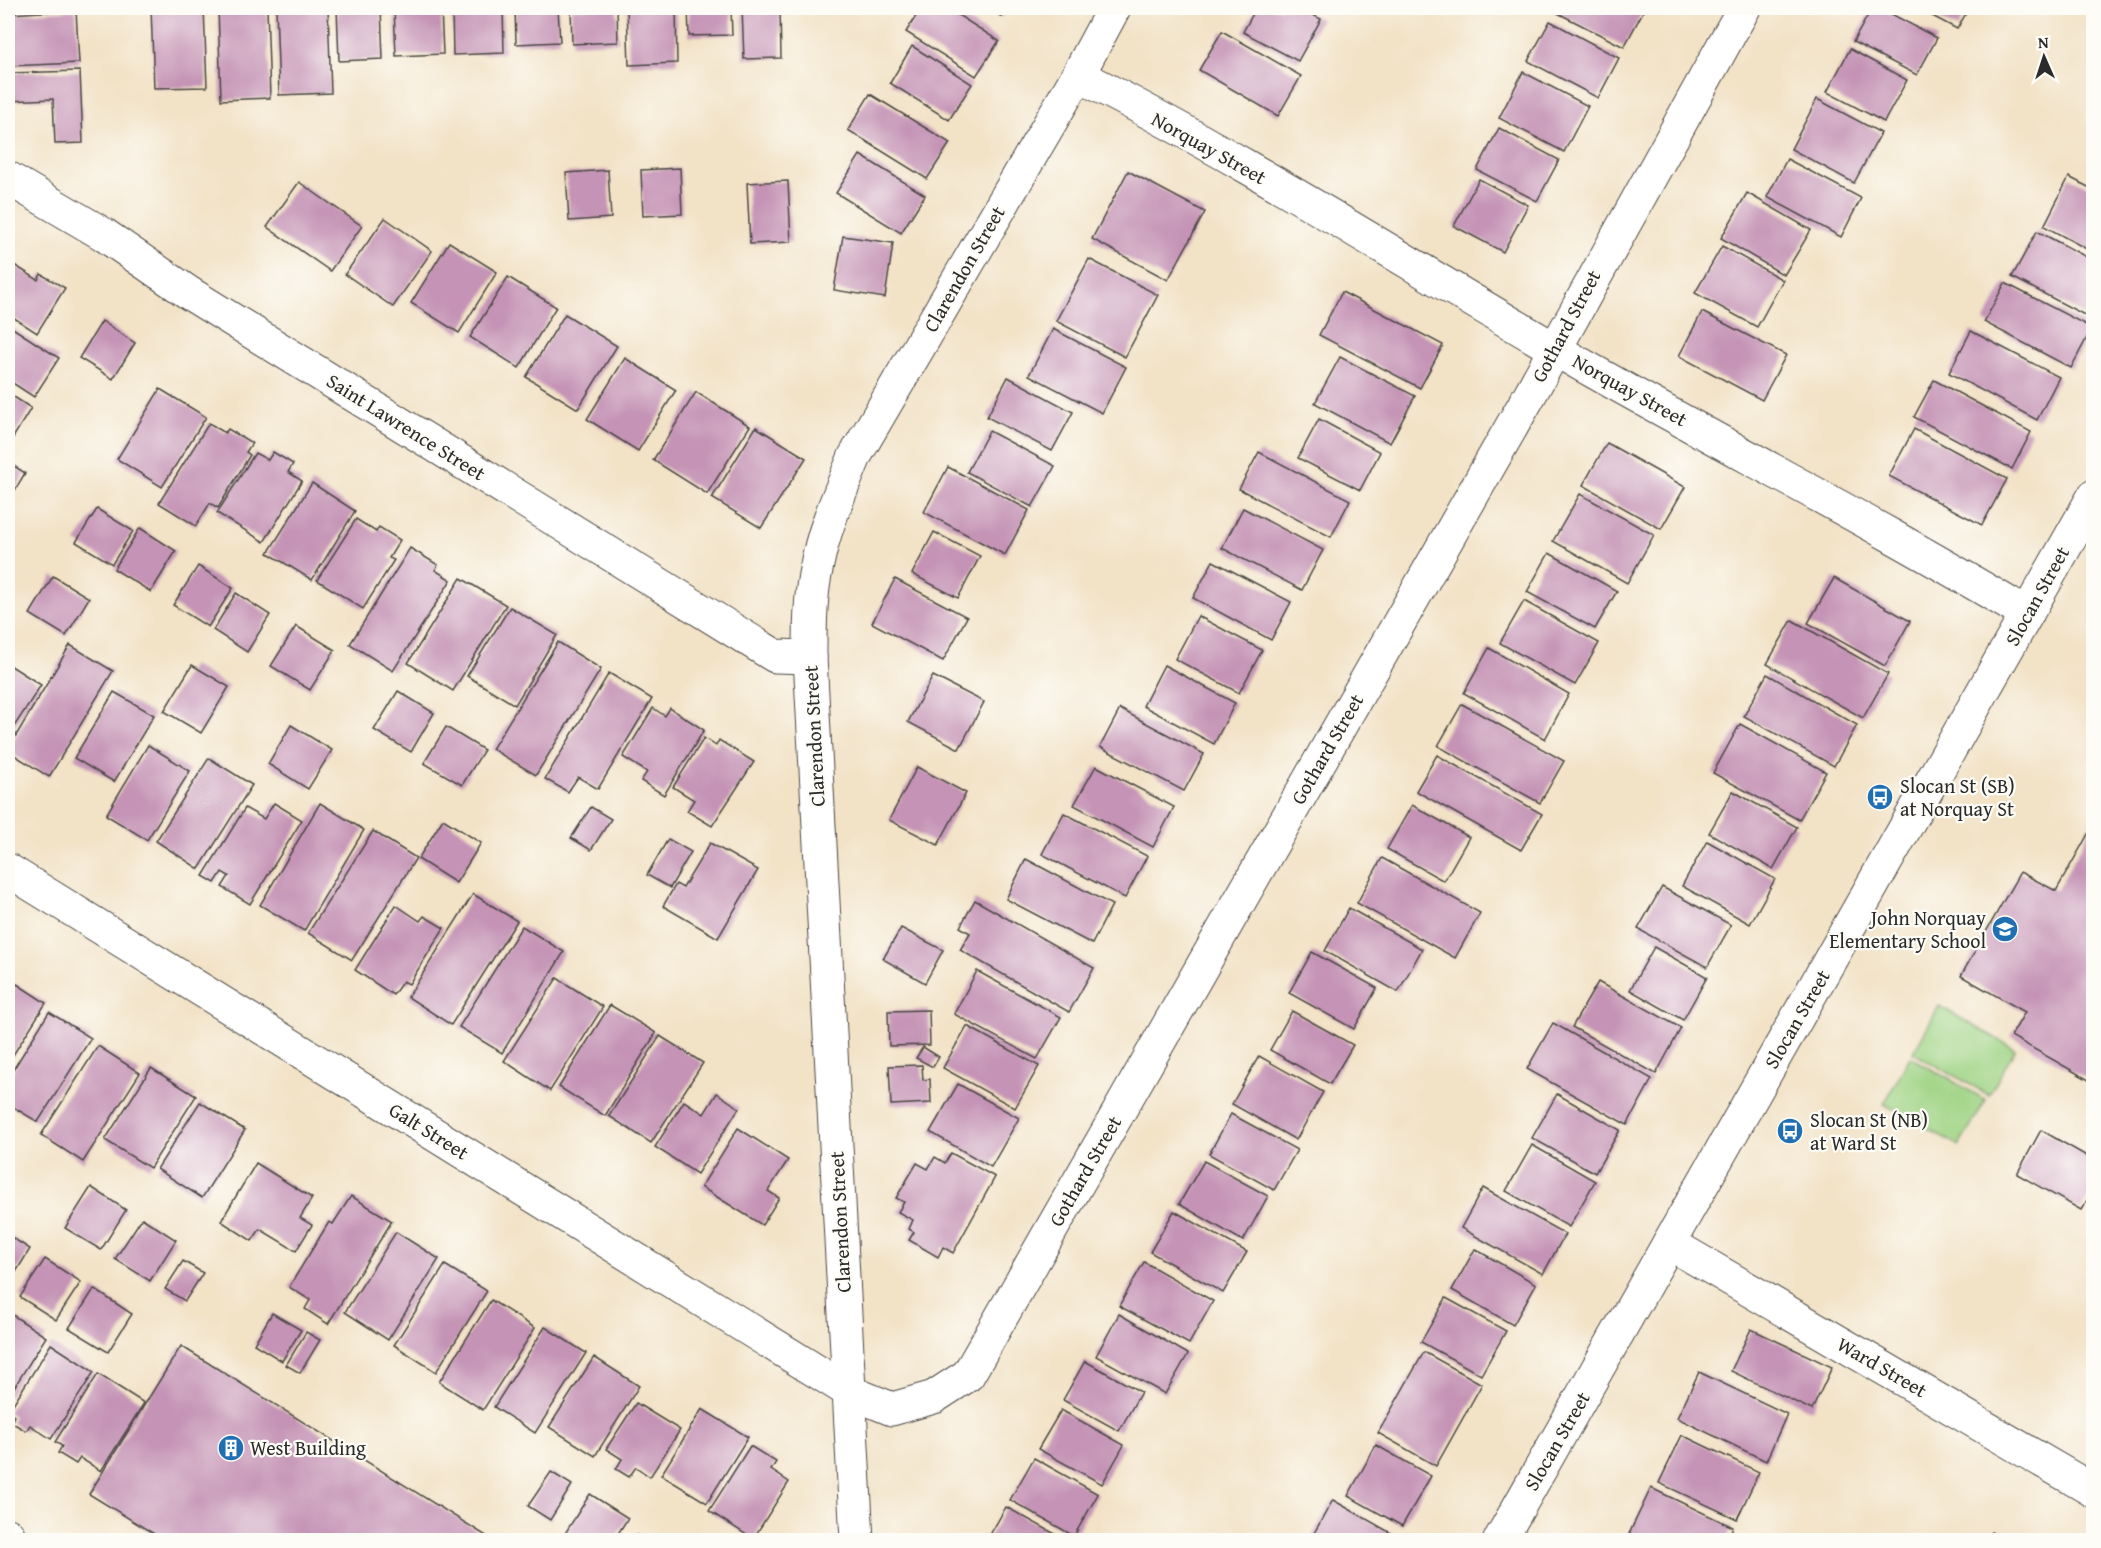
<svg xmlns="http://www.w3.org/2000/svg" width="2101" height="1548" viewBox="0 0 2101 1548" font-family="'Gentium Book Plus',serif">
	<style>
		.green { fill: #9ed383; stroke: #647f57; stroke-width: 1.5 }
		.building { fill: #c493b5 }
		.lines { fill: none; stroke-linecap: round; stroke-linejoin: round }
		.minor-casing { stroke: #494642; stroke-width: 35 }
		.major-casing { stroke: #494642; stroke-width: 35 }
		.minor { stroke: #fff; stroke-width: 33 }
		.major { stroke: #fff; stroke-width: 33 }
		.labels { text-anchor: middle; stroke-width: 4.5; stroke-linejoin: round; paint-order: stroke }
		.street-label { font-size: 20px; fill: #2b2b2b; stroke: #fdfcf7 }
		.poi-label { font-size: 20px; fill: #2b2b2b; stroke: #fdfcf7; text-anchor: start }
	</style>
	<rect width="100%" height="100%" fill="#fdfcf7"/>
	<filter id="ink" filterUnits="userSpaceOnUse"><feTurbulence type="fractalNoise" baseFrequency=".0167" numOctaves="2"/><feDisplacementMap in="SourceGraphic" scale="12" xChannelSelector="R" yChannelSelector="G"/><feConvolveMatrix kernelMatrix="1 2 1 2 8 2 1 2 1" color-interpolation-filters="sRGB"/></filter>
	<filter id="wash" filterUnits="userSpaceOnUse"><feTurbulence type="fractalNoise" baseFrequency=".008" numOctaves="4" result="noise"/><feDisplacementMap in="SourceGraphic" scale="24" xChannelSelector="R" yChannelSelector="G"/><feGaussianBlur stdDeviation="1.35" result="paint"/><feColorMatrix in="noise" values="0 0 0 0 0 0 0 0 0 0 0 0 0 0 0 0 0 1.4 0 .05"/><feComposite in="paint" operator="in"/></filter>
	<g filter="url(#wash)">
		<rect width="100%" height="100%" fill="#f2e2c6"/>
		<g class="green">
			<path d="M1939,1006L2015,1049L1989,1095L1913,1053Z"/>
			<path d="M1910,1057L1986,1100L1959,1146L1884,1104Z"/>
		</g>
		<g id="blocks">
			<g class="building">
				<path d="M151,8H204L207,87L154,88Z"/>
				<path d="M218,8H267L270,98L221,100Z"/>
				<path d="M276,8H328L331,93L279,95Z"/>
				<path d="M337,8H381L383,59L339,61Z"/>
				<path d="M394,8H441L443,54L396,56Z"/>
				<path d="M452,8H503L504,53L453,55Z"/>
				<path d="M515,8H558L560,42L516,44Z"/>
				<path d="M571,8H617L618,42L572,44Z"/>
				<path d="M627,8H676L677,63L629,65Z"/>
				<path d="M688,8H731L732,35L689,36Z"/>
				<path d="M742,8H780L781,58L744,59Z"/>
				<path d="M921,8H947L999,41L976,76L906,32Z"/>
				<path d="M987,8H1008L1002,17Z"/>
				<path d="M1256,8H1298L1321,19L1298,61L1243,32Z"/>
				<path d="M1548,8H1645L1624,47Z"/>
				<path d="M1872,8H1880L1937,38L1917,75L1853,42Z"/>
				<path d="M1917,8H1969L1957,29Z"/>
				<path d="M76,10L79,63L8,66V14Z"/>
				<path d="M1550,21L1619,58L1598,98L1528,61Z"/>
				<path d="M1222,31L1301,76L1278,116L1199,70Z"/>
				<path d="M912,46L972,84L949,120L890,83Z"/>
				<path d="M1850,49L1907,80L1884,122L1827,92Z"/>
				<path d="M80,71L83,143L55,144L53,99L8,101V73Z"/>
				<path d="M1523,72L1588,106L1564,152L1499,118Z"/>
				<path d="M870,94L950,143L927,179L848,130Z"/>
				<path d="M1817,99L1881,133L1854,183L1791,149Z"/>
				<path d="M1499,128L1559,160L1537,201L1477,170Z"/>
				<path d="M860,155L925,195L901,233L836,193Z"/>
				<path d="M1787,159L1861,198L1841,237L1767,197Z"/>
				<path d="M680,168L682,214L643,216L641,170Z"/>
				<path d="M608,170L611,218L569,221L566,173Z"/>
				<path d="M1128,171L1205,212L1168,280L1092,239Z"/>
				<path d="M2069,177L2094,190V253L2044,226Z"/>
				<path d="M1479,179L1528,205L1503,252L1454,226Z"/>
				<path d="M788,181L791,242L750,244L747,183Z"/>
				<path d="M299,182L362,226L330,271L267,227Z"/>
				<path d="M1747,193L1811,230L1784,275L1721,238Z"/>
				<path d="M385,218L432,251L393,307L345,274Z"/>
				<path d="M2037,231L2094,261V320L2012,277Z"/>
				<path d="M843,236L893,243L885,298L834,290Z"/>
				<path d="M449,242L497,272L459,333L411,303Z"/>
				<path d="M1722,246L1783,280L1757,327L1695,293Z"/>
				<path d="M1089,259L1158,295L1125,357L1056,321Z"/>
				<path d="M8,261L38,280L41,274L65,288L37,333L8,314Z"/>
				<path d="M508,277L556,307L519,368L470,337Z"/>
				<path d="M2005,283L2092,328L2071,368L1984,322Z"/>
				<path d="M1342,292L1443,345L1420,388L1319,335Z"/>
				<path d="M1702,312L1786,355L1762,400L1679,356Z"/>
				<path d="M565,314L617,346L578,409L526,377Z"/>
				<path d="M102,321L135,343L113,379L79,358Z"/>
				<path d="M8,325L59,358L34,397L8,380Z"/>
				<path d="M1053,329L1126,367L1102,413L1029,375Z"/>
				<path d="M1971,331L2059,377L2037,420L1949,373Z"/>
				<path d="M1340,357L1415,396L1390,443L1315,403Z"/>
				<path d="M625,358L676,390L638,451L587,419Z"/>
				<path d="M1008,377L1073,412L1052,451L987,417Z"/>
				<path d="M1934,380L2031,432L2012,469L1914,417Z"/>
				<path d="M160,389L206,417L162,487L117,459Z"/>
				<path d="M696,392L750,426L707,494L653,460Z"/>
				<path d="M8,393L31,408L8,446Z"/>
				<path d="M1319,419L1380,452L1360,490L1298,458Z"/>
				<path d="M209,423L225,433L228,429L252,443L246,452L250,455L218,508L210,503L196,526L159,503Z"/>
				<path d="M756,427L806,458L761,528L712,498Z"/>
				<path d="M1914,429L2007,479L1982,525L1889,476Z"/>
				<path d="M989,431L1055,466L1032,507L967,472Z"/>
				<path d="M1607,443L1685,487L1661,529L1583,485Z"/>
				<path d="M273,452L293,464L288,472L302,481L264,542L217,513L255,453L268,460Z"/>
				<path d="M1259,452L1350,500L1331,537L1239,489Z"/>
				<path d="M8,462L25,473L8,502Z"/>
				<path d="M948,467L1029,510L1005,555L924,512Z"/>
				<path d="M312,483L355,511L312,580L268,553Z"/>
				<path d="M1580,494L1654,535L1627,583L1553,541Z"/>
				<path d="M1243,508L1323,550L1302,590L1222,548Z"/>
				<path d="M97,509L133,531L112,564L76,542Z"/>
				<path d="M356,519L376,532L379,527L400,540L389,558L394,560L363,609L317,580Z"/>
				<path d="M140,528L176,551L151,592L114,569Z"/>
				<path d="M934,532L980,556L958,598L912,574Z"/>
				<path d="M410,548L438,565L435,570L451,580L393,671L350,644Z"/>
				<path d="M1549,553L1617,591L1595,629L1527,592Z"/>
				<path d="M1213,561L1291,602L1271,640L1193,598Z"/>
				<path d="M198,566L233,588L208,627L173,605Z"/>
				<path d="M53,576L89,598L66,636L30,614Z"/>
				<path d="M461,578L506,605L453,691L408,663Z"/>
				<path d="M1834,578L1910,621L1885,666L1808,623Z"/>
				<path d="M895,579L967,617L943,661L872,623Z"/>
				<path d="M236,593L270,615L247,652L213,630Z"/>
				<path d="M1524,601L1599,643L1575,685L1500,643Z"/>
				<path d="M510,607L557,635L515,705L467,676Z"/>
				<path d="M1198,616L1262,650L1239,693L1175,659Z"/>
				<path d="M1792,620L1888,674L1863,718L1767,664Z"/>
				<path d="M296,626L335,650L310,690L271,666Z"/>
				<path d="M558,642L601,669L536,775L492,749Z"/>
				<path d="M70,645L113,671L49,777L8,751V749Z"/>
				<path d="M1489,648L1569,694L1545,739L1464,693Z"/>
				<path d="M8,664L41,685L8,736Z"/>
				<path d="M192,665L229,687L201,733L164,711Z"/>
				<path d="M1164,665L1235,703L1214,744L1143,706Z"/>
				<path d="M609,673L652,699L598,789L578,777L568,792L545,779Z"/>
				<path d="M1767,674L1857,725L1834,766L1744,716Z"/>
				<path d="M933,676L984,702L959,749L908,722Z"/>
				<path d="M398,691L434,713L411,752L374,730Z"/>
				<path d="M114,692L154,715L114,782L74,758Z"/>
				<path d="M1462,704L1564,761L1540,803L1438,746Z"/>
				<path d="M653,708L665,716L670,708L704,730L664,795L641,781L647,772L623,757Z"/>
				<path d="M1120,709L1204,754L1184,791L1100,747Z"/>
				<path d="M1740,724L1826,772L1799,820L1713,773Z"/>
				<path d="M291,725L332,750L308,789L268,764Z"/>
				<path d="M446,727L484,750L462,785L424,763Z"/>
				<path d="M704,738L716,746L719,740L754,762L712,826L687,811L694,800L673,787Z"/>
				<path d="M148,745L190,771L147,840L106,815Z"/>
				<path d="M1437,755L1542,814L1521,850L1416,791Z"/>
				<path d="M209,758L252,785L199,869L156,841Z"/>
				<path d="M1096,766L1174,807L1153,847L1074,805Z"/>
				<path d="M917,767L966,793L938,845L889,820Z"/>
				<path d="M1733,791L1797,827L1773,869L1709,833Z"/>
				<path d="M274,803L302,820L250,904L222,887L229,876L222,872L215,883L203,876L245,808L264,819Z"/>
				<path d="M320,803L364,830L304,931L260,905Z"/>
				<path d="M1412,805L1469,837L1444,881L1387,849Z"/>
				<path d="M591,807L611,819L591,850L571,838Z"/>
				<path d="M1064,813L1147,856L1125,898L1042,854Z"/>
				<path d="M443,819L481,843L456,883L418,859Z"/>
				<path d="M2091,829L2094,831V1083L2011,1036L2025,1012L1961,976L2020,872L2056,891Z"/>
				<path d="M373,831L416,858L352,960L308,933Z"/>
				<path d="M668,839L691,852L670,888L647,875Z"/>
				<path d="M1707,841L1775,879L1750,924L1682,886Z"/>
				<path d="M710,843L758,870L718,938L663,906L676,884L683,888Z"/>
				<path d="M1382,858L1480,913L1455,958L1357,903Z"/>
				<path d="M1026,859L1112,905L1092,944L1006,899Z"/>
				<path d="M1662,887L1731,925L1707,967L1638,929Z"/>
				<path d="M473,894L517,921L451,1025L408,997Z"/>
				<path d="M975,900L1094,968L1069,1012L960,950L970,933L960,927Z"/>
				<path d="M396,905L420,921L424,916L444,928L409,984L403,981L393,995L355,970Z"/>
				<path d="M1349,908L1422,949L1398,992L1325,951Z"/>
				<path d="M522,926L564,952L502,1053L459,1027Z"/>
				<path d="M901,928L943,950L925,983L883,959Z"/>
				<path d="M1654,947L1707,977L1683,1020L1630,990Z"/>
				<path d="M1312,952L1377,988L1354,1029L1289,993Z"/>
				<path d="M977,971L1061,1017L1037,1059L954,1014Z"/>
				<path d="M557,978L603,1007L550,1091L504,1061Z"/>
				<path d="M1598,982L1681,1028L1656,1074L1572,1027Z"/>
				<path d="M17,984L46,1003L8,1063V991L11,993Z"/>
				<path d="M610,1005L656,1033L605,1116L559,1087Z"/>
				<path d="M929,1010L930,1045L889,1046L888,1011Z"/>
				<path d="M1292,1011L1353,1045L1330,1084L1270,1050Z"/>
				<path d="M49,1012L91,1038L38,1122L8,1104V1078Z"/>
				<path d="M1553,1023L1652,1079L1627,1125L1527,1069Z"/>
				<path d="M967,1026L1039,1066L1015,1108L943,1068Z"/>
				<path d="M660,1036L703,1063L651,1143L609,1116Z"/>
				<path d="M98,1046L140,1073L83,1162L41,1135Z"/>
				<path d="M923,1047L939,1057L933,1067L916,1058Z"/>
				<path d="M1259,1056L1323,1092L1296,1140L1232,1104Z"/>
				<path d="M922,1065L923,1080L930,1079L931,1103L891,1105L889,1066Z"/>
				<path d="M151,1068L196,1096L150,1168L105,1140Z"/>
				<path d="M958,1084L1019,1118L991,1167L930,1132Z"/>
				<path d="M717,1093L739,1108L697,1174L655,1147L684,1101L704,1114Z"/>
				<path d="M1557,1094L1620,1130L1595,1173L1532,1138Z"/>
				<path d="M200,1102L245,1130L202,1198L157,1169Z"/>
				<path d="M1231,1114L1297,1150L1274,1190L1209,1154Z"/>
				<path d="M738,1128L788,1160L768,1191L779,1198L762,1225L701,1187Z"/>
				<path d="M2041,1130L2090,1158L2094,1152V1189L2081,1210L2017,1174Z"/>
				<path d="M1532,1145L1595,1181L1569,1227L1506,1191Z"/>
				<path d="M951,1153L995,1177L953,1253L943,1247L938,1257L909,1240L914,1232L909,1229L913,1220L898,1212L904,1202L896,1198L917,1163L928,1169L935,1157L945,1163Z"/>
				<path d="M1204,1161L1268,1196L1243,1241L1179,1204Z"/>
				<path d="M256,1163L312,1198L300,1218L312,1225L296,1251L260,1229L252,1241L221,1221Z"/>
				<path d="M91,1187L126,1210L101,1250L65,1228Z"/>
				<path d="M1483,1188L1565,1234L1543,1274L1461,1228Z"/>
				<path d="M351,1196L392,1221L328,1324L305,1309L310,1300L289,1287L329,1222L333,1224Z"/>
				<path d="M1174,1211L1247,1252L1223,1293L1150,1252Z"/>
				<path d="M142,1218L176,1240L150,1281L115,1259Z"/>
				<path d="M396,1232L439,1259L388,1340L345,1312Z"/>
				<path d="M8,1235L30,1249L8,1285Z"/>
				<path d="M1475,1249L1536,1284L1513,1325L1452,1290Z"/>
				<path d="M45,1259L81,1282L56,1320L20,1297Z"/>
				<path d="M183,1261L203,1273L185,1301L165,1289Z"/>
				<path d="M1144,1262L1213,1301L1189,1344L1119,1306Z"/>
				<path d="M445,1265L487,1291L436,1372L394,1345Z"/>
				<path d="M94,1289L132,1314L108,1352L69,1328Z"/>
				<path d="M1446,1298L1506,1331L1481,1375L1421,1342Z"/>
				<path d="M491,1300L535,1328L483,1410L439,1382Z"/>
				<path d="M8,1312L46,1337L8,1397Z"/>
				<path d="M272,1313L301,1330L282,1361L254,1344Z"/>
				<path d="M1119,1314L1188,1354L1165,1394L1096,1356Z"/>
				<path d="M545,1327L586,1353L535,1433L494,1407Z"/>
				<path d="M1751,1329L1832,1367L1812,1410L1731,1371Z"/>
				<path d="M306,1332L320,1340L300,1373L286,1365Z"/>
				<path d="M51,1344L94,1372L51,1439L30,1425L26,1431L11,1422L14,1416L8,1412Z"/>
				<path d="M181,1346L488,1537L486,1540H164L89,1494Z"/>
				<path d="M1424,1352L1482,1384L1436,1466L1378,1433Z"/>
				<path d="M594,1357L639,1386L595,1456L549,1427Z"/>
				<path d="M1085,1361L1141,1392L1119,1431L1063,1400Z"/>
				<path d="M1699,1372L1787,1414L1766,1461L1677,1418Z"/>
				<path d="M98,1374L144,1403L101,1471L80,1458L76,1464L58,1453L62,1446L55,1442Z"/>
				<path d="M636,1403L680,1430L650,1477L636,1467L629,1477L616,1469L622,1459L606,1449Z"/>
				<path d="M702,1409L748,1437L707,1503L661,1475Z"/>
				<path d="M1061,1410L1124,1445L1102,1484L1038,1449Z"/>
				<path d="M1682,1435L1759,1472L1737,1519L1659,1483Z"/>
				<path d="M1376,1445L1431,1476L1402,1526L1348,1496Z"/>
				<path d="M750,1446L776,1462L771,1470L789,1482L753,1539L709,1511Z"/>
				<path d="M1034,1458L1098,1494L1074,1536L1010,1500Z"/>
				<path d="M551,1472L572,1485L550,1520L528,1506Z"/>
				<path d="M1651,1488L1733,1527L1726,1540H1642L1629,1534Z"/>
				<path d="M590,1494L628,1518L614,1540H573L564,1535Z"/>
				<path d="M1333,1500L1398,1537L1396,1540H1310Z"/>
				<path d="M1006,1507L1066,1540H987Z"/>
				<path d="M1991,1532L2007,1540H1987Z"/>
				<path d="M637,1535L646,1540H633Z"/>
			</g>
		</g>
	</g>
	<g filter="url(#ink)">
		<use href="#blocks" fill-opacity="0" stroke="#494642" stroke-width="1.5"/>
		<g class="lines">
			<defs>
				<g id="minor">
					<path d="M1078,75C1254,164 1420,272 1591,370C1736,452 1884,528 2026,614"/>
					<path d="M8,178L103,234L189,293L775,656L810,657"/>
					<path d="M8,870L850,1392L892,1409L934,1397L968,1375L1528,398L1744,8"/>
					<path d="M1669,1243L2094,1491"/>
					<path d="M857,1540L810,657C810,626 810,595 817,565C824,527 841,491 855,456L1078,75L1114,8"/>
					<path d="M1500,1540L2094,496"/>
				</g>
				<path id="major" d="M8,1535L11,1540"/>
			</defs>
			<use href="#minor" class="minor-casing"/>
			<use href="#major" class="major-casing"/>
			<use href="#minor" class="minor"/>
			<use href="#major" class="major"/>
		</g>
	</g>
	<defs>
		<symbol id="bus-disc" viewBox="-11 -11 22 22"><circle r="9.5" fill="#1f6fb2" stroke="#fdfcf7"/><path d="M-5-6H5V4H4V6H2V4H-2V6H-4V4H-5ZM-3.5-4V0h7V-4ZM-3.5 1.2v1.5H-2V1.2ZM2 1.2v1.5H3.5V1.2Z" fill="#fff"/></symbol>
		<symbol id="school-disc" viewBox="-11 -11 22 22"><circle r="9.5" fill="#1f6fb2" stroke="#fdfcf7"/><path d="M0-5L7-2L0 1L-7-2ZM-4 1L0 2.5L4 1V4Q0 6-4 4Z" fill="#fff"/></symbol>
		<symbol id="building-disc" viewBox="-11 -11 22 22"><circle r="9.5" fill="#1f6fb2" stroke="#fdfcf7"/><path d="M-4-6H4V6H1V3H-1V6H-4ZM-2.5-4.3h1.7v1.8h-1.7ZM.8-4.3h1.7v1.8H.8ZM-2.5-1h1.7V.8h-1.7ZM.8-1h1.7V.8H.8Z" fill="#fff"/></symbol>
	</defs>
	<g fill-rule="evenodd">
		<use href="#bus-disc" x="1865" y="782" width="30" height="30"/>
		<use href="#school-disc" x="1990" y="914" width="30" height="30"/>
		<use href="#bus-disc" x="1775" y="1116" width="30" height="30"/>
		<use href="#building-disc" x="216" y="1433" width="30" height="30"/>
	</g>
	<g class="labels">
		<g class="street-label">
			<text transform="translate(1209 148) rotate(29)" y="7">Norquay Street</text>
			<text transform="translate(964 269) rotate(-60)" y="7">Clarendon Street</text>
			<text transform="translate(1566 326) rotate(-62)" y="7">Gothard Street</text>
			<text transform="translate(1630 390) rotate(29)" y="7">Norquay Street</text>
			<text transform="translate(406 427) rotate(32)" y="7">Saint Lawrence Street</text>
			<text transform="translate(2037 596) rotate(-61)" y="7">Slocan Street</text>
			<text transform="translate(814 736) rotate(-93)" y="7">Clarendon Street</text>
			<text transform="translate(1327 749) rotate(-60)" y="7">Gothard Street</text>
			<text transform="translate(1797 1019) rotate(-60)" y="7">Slocan Street</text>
			<text transform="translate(429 1131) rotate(32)" y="7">Galt Street</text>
			<text transform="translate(1085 1171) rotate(-60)" y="7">Gothard Street</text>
			<text transform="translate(840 1222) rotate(-93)" y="7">Clarendon Street</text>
			<text transform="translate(1882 1367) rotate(30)" y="7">Ward Street</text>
			<text transform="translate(1557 1441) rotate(-60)" y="7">Slocan Street</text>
		</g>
		<g class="poi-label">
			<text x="1900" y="793">Slocan St (SB)<tspan x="1900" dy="23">at Norquay St</tspan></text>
			<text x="1986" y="925" text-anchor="end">John Norquay<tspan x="1986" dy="23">Elementary School</tspan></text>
			<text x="1810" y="1127">Slocan St (NB)<tspan x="1810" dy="23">at Ward St</tspan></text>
			<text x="250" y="1455">West Building</text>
		</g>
	</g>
	<rect width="2101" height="1548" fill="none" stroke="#fdfcf7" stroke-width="30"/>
	<g transform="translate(2044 57) rotate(357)" stroke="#fdfcf7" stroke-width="4.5" paint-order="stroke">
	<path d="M0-4.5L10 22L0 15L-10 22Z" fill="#2b2b2b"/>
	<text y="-9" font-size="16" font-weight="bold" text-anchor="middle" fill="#2b2b2b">N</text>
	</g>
</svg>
